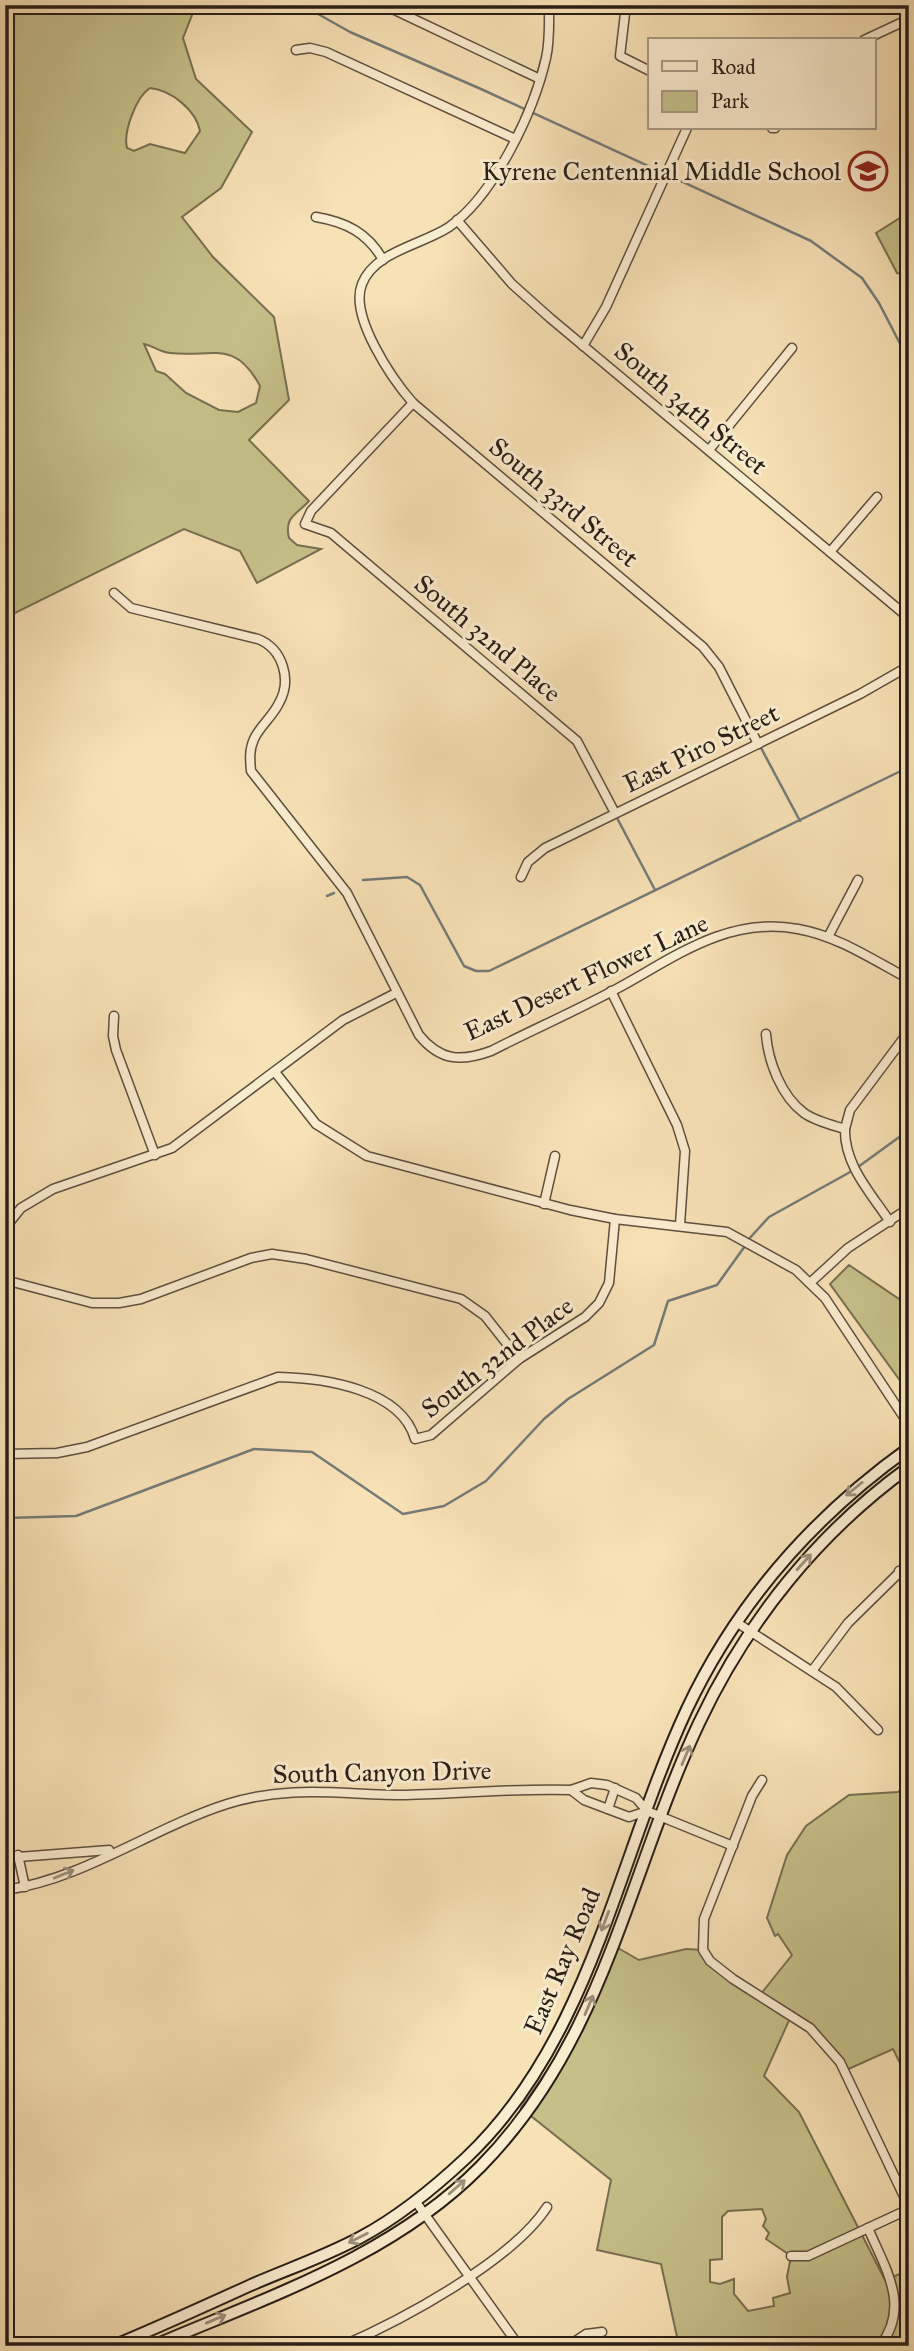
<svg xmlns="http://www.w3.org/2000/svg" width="914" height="2351" viewBox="0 0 914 2351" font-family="'IM FELL Great Primer',serif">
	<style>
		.green { fill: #c5c088; stroke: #766f50; stroke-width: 2; fill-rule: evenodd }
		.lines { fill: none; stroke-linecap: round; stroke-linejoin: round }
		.stream { stroke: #727c78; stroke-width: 2.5 }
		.minor-casing { stroke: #5c4f3e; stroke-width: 11 }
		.secondary-casing { stroke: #281e17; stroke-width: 14 }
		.minor { stroke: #faeccf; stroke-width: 8 }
		.secondary { stroke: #faeccf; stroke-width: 10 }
		.oneway { stroke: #9c8f7c }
		.labels { text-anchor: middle; stroke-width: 6; stroke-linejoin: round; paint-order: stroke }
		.poi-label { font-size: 26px; fill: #281e17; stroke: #faeccf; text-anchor: end }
		.street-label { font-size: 26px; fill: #281e17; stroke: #faeccf }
	</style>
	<rect width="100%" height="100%" fill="#f7e2b5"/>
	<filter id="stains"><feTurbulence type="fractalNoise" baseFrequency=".00286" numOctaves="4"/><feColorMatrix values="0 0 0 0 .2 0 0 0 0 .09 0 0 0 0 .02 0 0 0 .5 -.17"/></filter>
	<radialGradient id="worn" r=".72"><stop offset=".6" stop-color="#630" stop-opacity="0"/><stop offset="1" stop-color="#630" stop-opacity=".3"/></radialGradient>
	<g class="green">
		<path d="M5,5H196L183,38L196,79L252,132L221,188L182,217L213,257L274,317L289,400L249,440L309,501C296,515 284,517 289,538L297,545L321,549L257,583L240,551L184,529L5,618ZM150,88C171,90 196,110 200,131L185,153L150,144L134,151L127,148C123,132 136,97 150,88ZM144,344C153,346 160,352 170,353C212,358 234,338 260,386L256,403L238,412L219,410L186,393L165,374L156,371Z"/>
		<path d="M903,216H909V274L906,275L897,273L876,233Z"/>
		<path d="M849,1265L905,1303L909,1301V1393L830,1284Z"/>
		<path d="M909,1783V2081L893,2049L844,2071L825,2043L791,2016L764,2076L799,2112L885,2280L909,2270V2346H679L661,2264L597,2250L611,2180L521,2108L555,2059L618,1948L639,1960L686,1949L703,1950L710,1961L760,1995L792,1955L778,1934L775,1936L767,1918L787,1855L806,1826L849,1795L898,1792ZM762,2209L766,2219L763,2226L769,2233L766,2239L791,2256L787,2277L790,2293L773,2298L774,2306L748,2311L734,2294V2279L720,2284L710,2282V2260L722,2259V2217L728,2211Z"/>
	</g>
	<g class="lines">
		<g class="stream">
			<path d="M302,5L350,32L481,89L811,241L862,278L879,303L909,361"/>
			<path d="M760,746L800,821"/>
			<path d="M616,816L655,890"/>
			<path d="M363,880L407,877L420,885L464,966L476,971H489L909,767"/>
			<path d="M327,896L334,893"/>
			<path d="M858,1167L909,1130"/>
			<path d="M748,1240L769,1217L852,1171"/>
			<path d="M5,1518L76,1516L254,1449L312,1452L403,1514L444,1506L486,1481L544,1419L568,1399L654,1345L668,1301L717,1285L745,1246"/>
		</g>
		<defs>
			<g id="minor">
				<path d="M384,5L540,79"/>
				<path d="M549,5C549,23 550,41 546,58C534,111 494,196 449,227C422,245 375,251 362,284C349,316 392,379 413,403L703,647L719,667L758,744"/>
				<path d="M626,5L620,56L650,71"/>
				<path d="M864,40L909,19"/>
				<path d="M296,50L310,48L326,52L513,138"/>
				<path d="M772,128H775"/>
				<path d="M316,217C346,222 368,233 383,260"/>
				<path d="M457,220L512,284L550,318L909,618"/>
				<path d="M583,346L606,307L687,128"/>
				<path d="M413,403L311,511L305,524L331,533L577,741L615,813"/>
				<path d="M709,450L792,348"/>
				<path d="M830,552L877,497"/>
				<path d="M114,593L131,608L258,639C283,649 292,680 279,703C273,716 260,726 254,739C249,750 250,760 251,771L347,893L419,1035C440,1061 461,1062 491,1051C534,1029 578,1010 620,987C676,956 729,916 798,929C838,936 873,960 909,979"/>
				<path d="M521,877L528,862L545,848L860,694L909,666"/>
				<path d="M828,937L858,880"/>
				<path d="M611,991L677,1125L685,1151L680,1225"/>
				<path d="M114,1016L113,1036L116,1050L155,1155"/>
				<path d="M766,1034C768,1061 781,1096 804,1113C815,1121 832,1125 845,1129C844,1165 871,1193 890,1222"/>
				<path d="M275,1072L316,1124L367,1156L570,1210L615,1219L727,1232L796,1270L825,1298L909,1425"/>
				<path d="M845,1129L850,1110L909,1031"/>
				<path d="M544,1204L555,1156"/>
				<path d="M5,1228L21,1208L53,1189L172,1148L343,1020L396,993"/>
				<path d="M5,1280L92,1303H119L141,1299L251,1258L272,1254L306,1259L461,1299L485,1316L519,1359"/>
				<path d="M811,1282L848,1248L909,1208"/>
				<path d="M5,1454L57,1453L87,1447L278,1377C324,1378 401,1389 415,1439L431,1435L519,1359L585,1317L599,1303L609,1283L615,1219"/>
				<path d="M899,1571L909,1582"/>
				<path d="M736,1622L836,1687L878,1730"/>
				<path d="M812,1671L848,1623L909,1563"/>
				<path d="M762,1780L752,1796L704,1919L703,1950L710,1961L733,1979L810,2028L840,2062L909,2207"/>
				<path d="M571,1790L584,1800L629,1817L647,1811"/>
				<path d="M608,1809L615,1788"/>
				<path d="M18,1855L25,1887"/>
				<path d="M5,1858L109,1850"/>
				<path d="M5,1890C84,1879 152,1828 227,1804C291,1784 342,1795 406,1795C461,1794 516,1788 571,1790L591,1783L607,1785L636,1798L647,1811L733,1846"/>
				<path d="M416,2202L519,2346"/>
				<path d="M868,2228C885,2268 911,2306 880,2346"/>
				<path d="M791,2256H808L909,2209"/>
				<path d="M342,2346C402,2320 512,2261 547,2207"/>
				<path d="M568,2346L586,2334L602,2332"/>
			</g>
			<g id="secondary">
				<path d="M113,2346C159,2327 205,2306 251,2285C288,2269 326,2256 361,2237C400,2216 434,2188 466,2158C591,2040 617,1859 687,1709C737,1603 814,1516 909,1448"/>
				<path d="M153,2346C267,2297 393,2256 481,2166C605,2040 627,1876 699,1723C747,1621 818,1533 909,1467"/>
			</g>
		</defs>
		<use href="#minor" class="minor-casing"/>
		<use href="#secondary" class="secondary-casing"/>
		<use href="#minor" class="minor"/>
		<use href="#secondary" class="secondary"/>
	</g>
	<defs><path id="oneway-shaft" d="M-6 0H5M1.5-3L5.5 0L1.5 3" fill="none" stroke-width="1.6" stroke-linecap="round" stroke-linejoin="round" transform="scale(1.75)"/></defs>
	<g class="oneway">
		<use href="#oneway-shaft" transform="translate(854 1489) rotate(141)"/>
		<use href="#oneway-shaft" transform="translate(804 1562) rotate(-48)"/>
		<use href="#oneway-shaft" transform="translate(686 1755) rotate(-67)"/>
		<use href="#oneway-shaft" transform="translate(64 1874) rotate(-22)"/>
		<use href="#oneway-shaft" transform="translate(605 1921) rotate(111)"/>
		<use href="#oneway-shaft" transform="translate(589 2005) rotate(-67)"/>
		<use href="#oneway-shaft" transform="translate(457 2187) rotate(-41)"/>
		<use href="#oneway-shaft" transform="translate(358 2238) rotate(153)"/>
		<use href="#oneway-shaft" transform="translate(216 2319) rotate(-23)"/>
	</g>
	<defs>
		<symbol id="school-ring" viewBox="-11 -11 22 22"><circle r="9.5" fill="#faeccf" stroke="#8f2418" stroke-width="1.5"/><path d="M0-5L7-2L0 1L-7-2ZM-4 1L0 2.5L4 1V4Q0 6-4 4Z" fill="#8f2418"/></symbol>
	</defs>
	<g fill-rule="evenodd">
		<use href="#school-ring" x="846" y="149" width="44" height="44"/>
	</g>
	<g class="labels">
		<g class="poi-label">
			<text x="841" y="180">Kyrene Centennial Middle School</text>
		</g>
		<g class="street-label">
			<text transform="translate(691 408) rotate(40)" y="9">South 34th Street</text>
			<text transform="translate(564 502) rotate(40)" y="9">South 33rd Street</text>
			<text transform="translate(488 638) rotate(40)" y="9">South 32nd Place</text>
			<text transform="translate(701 748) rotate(-26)" y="9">East Piro Street</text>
			<text transform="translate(586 977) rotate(-25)" y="9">East Desert Flower Lane</text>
			<text transform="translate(497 1357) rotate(-37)" y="9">South 32nd Place</text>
			<text transform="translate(382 1772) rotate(-1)" y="9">South Canyon Drive</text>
			<text transform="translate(562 1961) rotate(-67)" y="9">East Ray Road</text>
		</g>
	</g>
	<rect width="914" height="2351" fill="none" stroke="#f7e2b5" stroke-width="28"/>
	<rect x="7" y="7" width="900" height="2337" fill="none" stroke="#281e17" stroke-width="3.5"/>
	<rect x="14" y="14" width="886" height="2323" fill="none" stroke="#281e17" stroke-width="2"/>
	<rect x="648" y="38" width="228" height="91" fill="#faeccf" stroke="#a69a85" stroke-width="2"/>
	<rect x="662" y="61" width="35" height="10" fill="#faeccf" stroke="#a69a85" stroke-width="2"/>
	<text x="711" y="74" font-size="21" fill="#281e17">Road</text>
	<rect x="662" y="91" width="35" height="21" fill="#c5c088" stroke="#a69a85" stroke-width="2"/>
	<text x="711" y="108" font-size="21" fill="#281e17">Park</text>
	<rect width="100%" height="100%" filter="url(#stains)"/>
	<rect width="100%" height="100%" fill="url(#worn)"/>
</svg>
